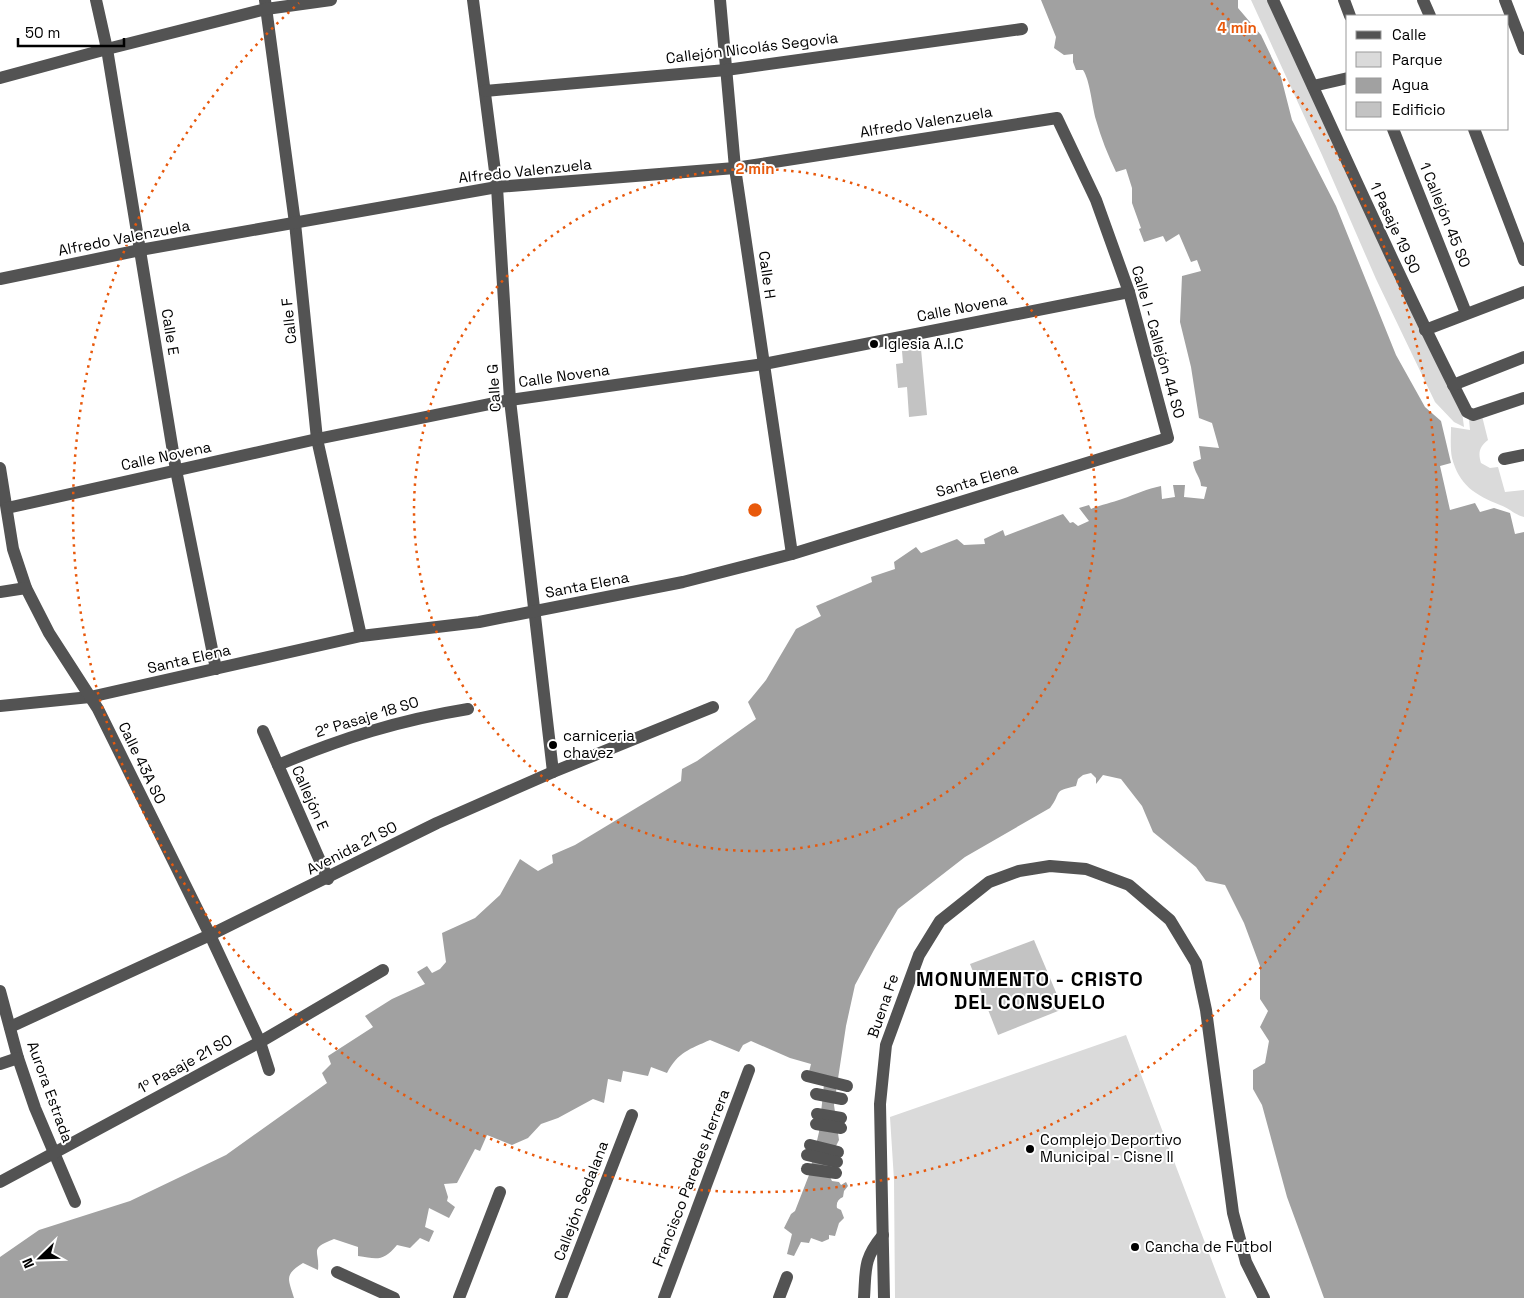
<svg xmlns="http://www.w3.org/2000/svg" width="1524" height="1298" viewBox="0 0 1524 1298" font-family="'Space Grotesk',sans-serif">
	<style>
		.green { fill: #dadada }
		.water { fill: #a1a1a1 }
		.building { fill: #c3c3c3 }
		.lines { fill: none; stroke-linecap: round; stroke-linejoin: round }
		.minor { stroke: #535353; stroke-width: 12 }
		.ring { fill: none; stroke: #e8590c; stroke-width: 2.5; stroke-dasharray: 2.5 5 }
		.poi-dot { fill: #000; stroke: #fff; stroke-width: 2 }
		.labels { text-anchor: middle; stroke-width: 4; stroke-linejoin: round; paint-order: stroke }
		.street-label { font-size: 15px; fill: #000; stroke: #fff }
		.poi-label { font-size: 15px; fill: #000; stroke: #fff; text-anchor: start }
		.district-label { font-size: 20px; font-weight: bold; letter-spacing: 1px; fill: #000; stroke: #fff }
		.centre { fill: #e8590c; stroke: #fff; stroke-width: 2.5 }
		.ring-label { font-size: 15px; text-anchor: middle; font-weight: bold; fill: #e8590c; stroke: #fff; stroke-width: 4; stroke-linejoin: round; paint-order: stroke }
	</style>
	<rect width="100%" height="100%" fill="#fff"/>
	<g class="green">
		<path d="M1251,0H1270L1462,412L1464,427L1454,422L1435,402L1376,279L1322,155Z"/>
		<path d="M1482,416L1488,440C1479,447 1478,453 1481,463L1490,468L1498,467L1505,492L1524,490V517C1515,515 1509,508 1500,505C1475,495 1459,485 1452,458C1450,448 1451,436 1451,427L1470,430L1469,420Z"/>
		<path d="M1126,1035L1226,1298H895L894,1180L890,1117Z"/>
	</g>
	<path class="water" d="M1041,0H1238V8L1261,35L1281,77L1292,120L1336,206L1396,355L1425,407L1441,421L1451,463L1440,466L1450,510L1475,503L1480,512L1494,508L1510,513L1515,534L1524,532V1298H1324L1287,1197L1262,1105L1253,1089V1070L1265,1063L1269,1041L1260,1027L1268,1011L1260,999V966L1244,923L1225,885L1206,881L1196,867L1153,832L1142,806L1121,779L1103,775L1096,784V778L1091,773L1083,775L1078,779L1076,786C1051,792 1063,791 1050,808L965,857L898,909L874,950L855,985L846,1026L834,1105L839,1140L835,1148L830,1177L832,1181L839,1182L841,1185L846,1182L848,1186L844,1191L843,1197C838,1199 836,1203 837,1208L841,1210L844,1218L839,1223L835,1236L829,1235V1239L822,1242L811,1238L809,1243L801,1242L794,1256L787,1254L792,1234L784,1228L791,1214L795,1211L809,1175L819,1132L824,1084L807,1080L811,1064L790,1058L751,1041L743,1045L739,1052L710,1040C690,1049 678,1052 667,1073L651,1067L648,1076L623,1071L621,1082L608,1079L604,1103L593,1099L558,1118L541,1124L528,1138L512,1145L487,1135L480,1151L475,1149L457,1183L444,1184L448,1197L447,1201L455,1207L449,1218L429,1208L425,1227L434,1231L429,1242L420,1238L410,1248L397,1245C383,1262 377,1259 358,1256V1247L334,1239C308,1249 320,1250 318,1270L303,1263C284,1275 288,1278 294,1298H0V1257L39,1230L130,1201L226,1155L327,1083L322,1073L331,1064L328,1056L373,1027L365,1016L392,999L425,984L417,972L427,966L432,973L440,969L446,962L442,933L475,918L500,895L520,859L538,871L553,863L552,855L575,845L681,781L682,769L697,761L756,719L748,702L766,680L796,629L821,616L816,606L872,582L871,577L895,569L894,562L916,547L921,553L957,539L964,545L985,544L984,539L1003,530L1005,536L1063,514L1070,523L1073,522L1078,526L1089,521L1079,508L1089,505L1091,509C1102,504 1112,503 1122,499C1136,494 1147,489 1161,486L1162,499L1175,497L1173,485H1185L1184,497L1204,499L1207,487L1201,486C1201,478 1194,472 1193,462L1201,459L1199,446L1219,448L1212,423L1199,418L1191,367L1180,322L1182,276L1201,271L1197,260L1191,262L1179,234L1166,242L1163,236L1144,242L1139,229L1141,228L1132,203V188L1126,169L1116,172C1108,155 1101,138 1096,120C1092,106 1090,80 1083,70H1076L1073,62V54L1064,55L1054,48L1056,37Z"/>
	<g class="building">
		<path d="M921,349L927,415L909,417L907,387L898,388L896,364L903,363L902,351Z"/>
		<path d="M1034,940L1063,1009L998,1035L970,964Z"/>
	</g>
	<g class="lines">
		<g class="minor">
			<path d="M96,0L107,49L176,470L216,669"/>
			<path d="M265,0L295,223L317,439L361,636"/>
			<path d="M473,0L497,187L510,400L553,772"/>
			<path d="M720,0L735,168L792,554"/>
			<path d="M1273,0C1337,138 1398,277 1467,412L1473,415L1524,398"/>
			<path d="M1344,0L1350,16"/>
			<path d="M1423,0L1430,16"/>
			<path d="M1505,0L1524,49"/>
			<path d="M0,78L107,49L266,9L331,0"/>
			<path d="M1313,86L1348,78"/>
			<path d="M485,91L726,70L1022,29"/>
			<path d="M1393,129L1466,313"/>
			<path d="M1474,129L1524,260"/>
			<path d="M0,279L140,250L497,187L735,168L1057,118L1096,200L1129,292L1168,438L792,554L683,582L479,622L361,636L90,697L0,706"/>
			<path d="M1425,330L1524,292"/>
			<path d="M1453,385L1524,357"/>
			<path d="M1504,459L1524,455"/>
			<path d="M0,468L13,549L26,588L49,633L98,709L210,935L260,1042L269,1070"/>
			<path d="M7,508L317,439L510,400L764,364L1129,292"/>
			<path d="M0,592L26,588"/>
			<path d="M263,731L328,879"/>
			<path d="M278,765C342,738 400,720 468,709"/>
			<path d="M0,991L18,1058L35,1108L75,1202"/>
			<path d="M10,1027L210,935L437,823L553,772L713,707"/>
			<path d="M0,1064L18,1058"/>
			<path d="M807,1076L847,1086"/>
			<path d="M816,1094L842,1099"/>
			<path d="M817,1114L841,1118"/>
			<path d="M816,1124L841,1128"/>
			<path d="M810,1145L838,1152"/>
			<path d="M807,1155L837,1162"/>
			<path d="M807,1169L836,1173"/>
			<path d="M0,1182L260,1042L383,970"/>
			<path d="M337,1272L394,1298"/>
			<path d="M459,1298L500,1192"/>
			<path d="M561,1298L632,1115"/>
			<path d="M664,1298L749,1070"/>
			<path d="M779,1298L787,1277"/>
			<path d="M864,1298C866,1269 863,1259 883,1235"/>
			<path d="M884,1298L880,1104L886,1045L919,955L940,921L989,882L1019,871L1050,866L1086,869L1129,885L1170,920L1196,963L1206,1010L1233,1213L1246,1262L1264,1298"/>
		</g>
	</g>
	<g class="ring">
		<circle cx="755" cy="510" r="341"/>
		<path d="M1211 3A682 682 0 1 1 299 3"/>
	</g>
	<g class="poi-dot">
		<circle cx="874" cy="344" r="5"/>
		<circle cx="553" cy="745" r="5"/>
		<circle cx="1030" cy="1149" r="5"/>
		<circle cx="1135" cy="1247" r="5"/>
	</g>
	<g class="labels">
		<g class="street-label">
			<text transform="translate(752 48) rotate(-7)" y="5">Callejón Nicolás Segovia</text>
			<text transform="translate(926 122) rotate(-9)" y="5">Alfredo Valenzuela</text>
			<text transform="translate(525 171) rotate(-6)" y="5">Alfredo Valenzuela</text>
			<text transform="translate(1445 215) rotate(68)" y="5">1 Callejón 45 SO</text>
			<text transform="translate(1395 228) rotate(65)" y="5">1 Pasaje 19 SO</text>
			<text transform="translate(124 238) rotate(-11)" y="5">Alfredo Valenzuela</text>
			<text transform="translate(767 275) rotate(82)" y="5">Calle H</text>
			<text transform="translate(962 308) rotate(-11)" y="5">Calle Novena</text>
			<text transform="translate(289 321) rotate(-96)" y="5">Calle F</text>
			<text transform="translate(170 332) rotate(81)" y="5">Calle E</text>
			<text transform="translate(1158 342) rotate(74)" y="5">Calle I - Callejón 44 SO</text>
			<text transform="translate(564 376) rotate(-8)" y="5">Calle Novena</text>
			<text transform="translate(494 388) rotate(-94)" y="5">Calle G</text>
			<text transform="translate(166 456) rotate(-12)" y="5">Calle Novena</text>
			<text transform="translate(977 480) rotate(-17)" y="5">Santa Elena</text>
			<text transform="translate(587 585) rotate(-11)" y="5">Santa Elena</text>
			<text transform="translate(189 659) rotate(-13)" y="5">Santa Elena</text>
			<text transform="translate(367 717) rotate(-17)" y="5">2° Pasaje 18 SO</text>
			<text transform="translate(142 763) rotate(64)" y="5">Calle 43A SO</text>
			<text transform="translate(310 798) rotate(66)" y="5">Callejón E</text>
			<text transform="translate(352 848) rotate(-27)" y="5">Avenida 21 SO</text>
			<text transform="translate(883 1006) rotate(-71)" y="5">Buena Fe</text>
			<text transform="translate(185 1064) rotate(-29)" y="5">1º Pasaje 21 SO</text>
			<text transform="translate(50 1092) rotate(70)" y="5">Aurora Estrada</text>
			<text transform="translate(691 1178) rotate(-69)" y="5">Francisco Paredes Herrera</text>
			<text transform="translate(581 1201) rotate(-69)" y="5">Callejón Sedalana</text>
		</g>
		<g class="poi-label">
			<text x="884" y="349">Iglesia A.I.C</text>
			<text x="563" y="741">carniceria<tspan x="563" dy="17">chavez</tspan></text>
			<text x="1040" y="1145">Complejo Deportivo<tspan x="1040" dy="17">Municipal - Cisne II</tspan></text>
			<text x="1145" y="1252">Cancha de Futbol</text>
		</g>
		<g class="district-label">
			<text x="1030" y="986">MONUMENTO - CRISTO<tspan x="1030" dy="23">DEL CONSUELO</tspan></text>
		</g>
	</g>
	<circle cx="755" cy="510" r="8" class="centre"/>
	<g class="ring-label">
		<text x="1237" y="33">4 min</text>
		<text x="755" y="174">2 min</text>
	</g>
	<rect x="1346" y="15" width="162" height="115" fill="#ffffff" stroke="#999999"/>
	<rect x="1356" y="31" width="25" height="8" fill="#535353" stroke="#999999"/>
	<text x="1392" y="40" font-size="15" fill="#000000">Calle</text>
	<rect x="1356" y="52" width="25" height="15" fill="#dadada" stroke="#999999"/>
	<text x="1392" y="65" font-size="15" fill="#000000">Parque</text>
	<rect x="1356" y="78" width="25" height="15" fill="#a1a1a1" stroke="#999999"/>
	<text x="1392" y="90" font-size="15" fill="#000000">Agua</text>
	<rect x="1356" y="102" width="25" height="15" fill="#c3c3c3" stroke="#999999"/>
	<text x="1392" y="115" font-size="15" fill="#000000">Edificio</text>
	<g transform="translate(40 1258) rotate(247)" stroke="#ffffff" stroke-width="4" paint-order="stroke">
	<path d="M0-4L9 19L0 12L-9 19Z" fill="#000000"/>
	<text y="-8" font-size="14" font-weight="bold" text-anchor="middle" fill="#000000">N</text>
	</g>
	<path d="M18 38v8h106v-8" fill="none" stroke="#000000" stroke-width="2.5"/>
	<text x="25" y="38" font-size="15" fill="#000000" stroke="#ffffff" stroke-width="4" paint-order="stroke">50 m</text>
</svg>
